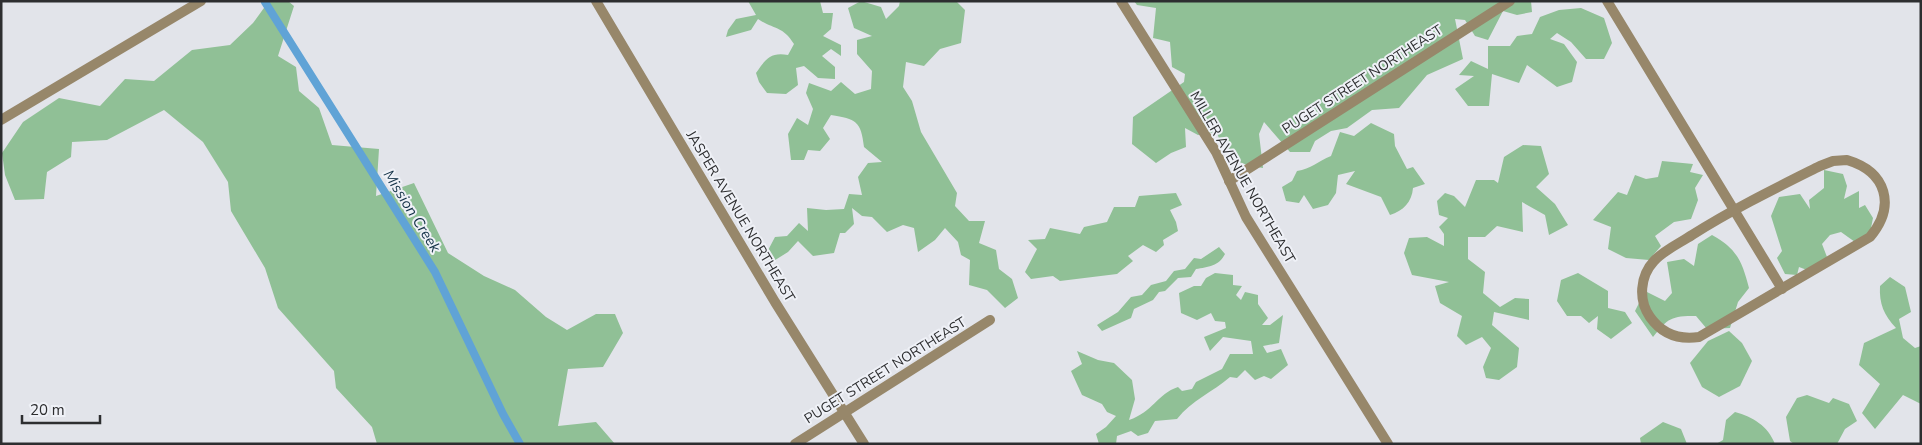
<svg xmlns="http://www.w3.org/2000/svg" width="1922" height="445" viewBox="0 0 1922 445" font-family="'Nunito Sans',sans-serif">
	<style>
		.green { fill: #90c096 }
		.lines { fill: none; stroke-linecap: round; stroke-linejoin: round }
		.stream { stroke: #60a3d6; stroke-width: 8 }
		.minor { stroke: #97876a; stroke-width: 10 }
		.tertiary { stroke: #97876a; stroke-width: 10 }
		.labels { text-anchor: middle; stroke-width: 4; stroke-linejoin: round; paint-order: stroke }
		.street-label { font-size: 14px; fill: #2d2e30; stroke: #eff1f7 }
		.water-label { font-size: 15px; font-style: italic; fill: #133146; stroke: #eff1f7 }
	</style>
	<rect width="100%" height="100%" fill="#e2e4ea"/>
	<g class="green">
		<path d="M269,1H288L294,6L278,56L296,67L299,91L319,108L332,145L379,149L376,196L414,183L448,253L484,276L515,290L546,317L567,330L596,314H615L623,333L603,367L568,369L558,426L596,422L615,444H377L372,427L336,388L334,371L278,308L265,268L231,211L228,182L203,142L164,110L107,140L72,142L71,157L47,172L44,199L15,200L5,175L2,153L23,122L59,98L100,106L125,79L154,81L192,50L230,45L253,23Z"/>
		<path d="M748,1H820L823,13H833L831,29L823,36L841,45V56L831,49L822,56L835,67V79L818,78L804,66L796,68L798,85L786,94L767,93L759,82L756,73C766,59 770,52 788,55L794,44C782,25 774,30 758,19L751,30L726,37L728,30L736,19L756,15Z"/>
		<path d="M861,1L881,7L886,19L899,6L900,1H956L965,10L961,43L940,49L924,66L906,62L903,87L912,101L921,132L957,193L955,206L969,221H985L979,243L996,250L999,269L1012,279L1018,298L1005,308L987,290L969,285L970,260L961,255L958,242L945,228L935,240L918,252L914,228L903,225L887,232L872,217L862,216L852,208L854,224L845,233H840L834,253L813,256L798,241L788,252L772,262L765,256L775,237L787,236L799,223L808,231L807,208L826,210L844,209L849,194L862,195L858,177L868,163L882,162L864,147C861,121 856,119 831,115L823,128L830,139L820,151L808,150L804,160H791L788,134L797,118L808,125L813,109L806,93L809,83L831,91L841,82L855,94L871,89L872,71L857,54V40L872,36L854,28L848,8Z"/>
		<path d="M1134,1H1531L1532,12L1517,15L1503,11L1488,40L1475,36L1465,20L1455,19L1463,59L1427,75L1399,108L1372,110L1347,128L1331,131L1315,141L1310,152H1290L1264,122L1259,134L1263,168C1238,164 1224,159 1217,132L1198,135L1185,128L1186,147L1171,153L1156,163L1132,144L1133,117L1184,82L1185,74L1172,67L1170,42L1153,38L1156,8L1137,5Z"/>
		<path d="M1581,8L1604,18L1612,43L1604,59H1586L1571,42L1557,33L1550,39L1564,44L1577,62L1572,82L1557,87L1527,65L1519,83L1492,74L1489,106H1468L1455,89L1474,76L1459,75L1471,61L1488,69V46H1510L1517,36L1532,34L1540,17L1559,10Z"/>
		<path d="M1371,123L1394,134L1395,146L1407,169L1413,167L1425,184L1413,188C1412,202 1403,211 1390,215L1381,197L1346,184L1355,171L1338,175L1336,193L1328,205L1313,209L1304,195L1299,203L1286,201L1282,187L1292,181L1297,171C1311,169 1318,161 1331,156L1340,132L1354,136Z"/>
		<path d="M1523,145L1541,146L1549,174L1536,187L1555,204L1568,225L1549,235L1545,215L1522,202L1523,232L1497,226L1485,237H1468V259L1485,272L1483,293L1500,307L1515,298L1529,299V320L1494,312L1492,325L1519,348L1517,367L1499,380L1486,378L1483,367L1491,348L1482,337L1466,345L1457,336L1462,316L1440,303L1435,286L1449,282L1412,275L1404,253L1409,238L1427,237L1444,246V234L1439,227L1448,218L1439,215L1437,201L1445,193L1454,196L1465,207L1476,180H1494L1498,183L1504,157Z"/>
		<path d="M1662,161L1693,164L1690,172L1703,175L1695,188L1698,200L1691,219L1674,222L1655,236L1661,246L1649,260L1626,258L1608,249L1611,227L1593,220L1618,192L1627,195L1635,175L1646,179L1658,177Z"/>
		<path d="M1824,170L1843,174L1847,186L1844,199L1859,191V208L1865,205L1873,218L1870,233L1855,242L1841,232L1830,235L1822,244L1827,257L1815,273L1799,267L1797,275L1785,274L1777,258L1782,251L1771,216L1779,197L1800,194L1810,209L1809,200L1824,188Z"/>
		<path d="M1176,193L1182,205L1170,210L1176,222L1178,231L1163,240L1164,245L1156,252L1143,245L1128,256L1133,261L1117,274L1060,281L1053,276L1031,279L1025,272L1037,249L1028,240L1045,239L1050,228L1080,234L1084,227L1107,222L1114,207H1135L1139,196Z"/>
		<path d="M1712,235C1737,249 1742,261 1749,288L1738,302L1730,328L1707,329L1696,316C1671,316 1668,318 1653,337L1635,311L1645,291L1665,301L1672,293L1667,262L1684,259L1694,266L1698,244Z"/>
		<path d="M1219,247L1225,254C1219,266 1208,267 1196,269L1191,277L1178,278L1165,291L1159,292L1153,300L1134,309L1131,318L1102,331L1097,325L1118,312L1131,297L1142,295L1151,285L1166,281L1174,271L1185,269L1194,258L1201,259Z"/>
		<path d="M1215,273L1233,275V285L1242,286L1236,295L1241,300L1245,292L1258,295V304L1268,318L1262,325H1270L1283,315L1279,343L1263,346L1267,353L1281,349L1288,365L1271,379L1264,376L1255,380L1245,370L1237,378L1230,377C1213,392 1192,400 1177,419L1155,421L1148,433L1138,436L1131,431L1117,436L1116,444H1099L1096,434L1106,427L1116,416L1107,412L1102,404L1082,395L1071,371L1082,364L1077,351L1098,360L1114,363L1132,380L1135,399L1129,420C1153,412 1157,394 1178,387L1182,391L1192,389L1196,382L1222,369L1230,354H1253L1251,341L1223,337L1210,351L1204,337L1226,328L1225,322L1215,321L1211,313L1197,320L1181,313L1179,293L1194,286H1201L1206,278Z"/>
		<path d="M1578,273L1608,291V308L1625,312L1632,323L1611,339L1597,329L1598,316L1589,323L1581,316H1567L1557,301L1561,280Z"/>
		<path d="M1890,277L1905,287L1911,312L1899,319L1903,338L1915,348L1921,346V404L1903,395L1875,429L1862,413L1880,384L1859,365L1864,343L1896,328C1884,315 1879,304 1880,286Z"/>
		<path d="M1729,331L1742,343L1752,361L1740,386L1719,397L1702,387L1690,363L1708,341Z"/>
		<path d="M1807,395L1829,403L1833,398L1849,404L1857,421L1845,429L1837,444H1794L1790,441L1786,417L1797,398Z"/>
		<path d="M1735,412C1753,417 1768,426 1775,444H1716L1723,440L1726,420Z"/>
		<path d="M1663,422L1681,429L1687,444H1641L1640,438Z"/>
	</g>
	<g class="lines">
		<path class="stream" d="M265,2L435,272L503,414L520,444"/>
		<g class="minor">
			<path d="M596,1L775,302L864,444"/>
			<path d="M1121,1L1216,152L1246,217L1388,444"/>
			<path d="M1607,1L1782,289"/>
			<path d="M1847,160C1887,172 1896,206 1870,237L1699,337C1679,340 1662,334 1650,317C1638,300 1640,276 1654,261C1664,250 1680,243 1692,235C1733,209 1776,188 1820,166L1833,161Z"/>
			<path d="M1229,181L1510,1"/>
			<path d="M795,444L990,320"/>
		</g>
		<path class="tertiary" d="M1,120L201,1"/>
	</g>
	<g class="labels">
		<g class="street-label">
			<text transform="translate(1362 79) rotate(-33)" y="5">PUGET STREET NORTHEAST</text>
			<text transform="translate(1243 177) rotate(60)" y="5">MILLER AVENUE NORTHEAST</text>
			<text transform="translate(741 216) rotate(59)" y="5">JASPER AVENUE NORTHEAST</text>
			<text transform="translate(885 370) rotate(-32)" y="5">PUGET STREET NORTHEAST</text>
		</g>
		<g class="water-label">
			<text transform="translate(412 211) rotate(58)" y="5">Mission Creek</text>
		</g>
	</g>
	<rect width="1922" height="445" fill="none" stroke="#2d2e30" stroke-width="5"/>
	<path d="M22 415v8h78v-8" fill="none" stroke="#2d2e30" stroke-width="2.5"/>
	<text x="30" y="415" font-size="15" fill="#2d2e30" stroke="#eff1f7" stroke-width="4" paint-order="stroke">20 m</text>
</svg>
